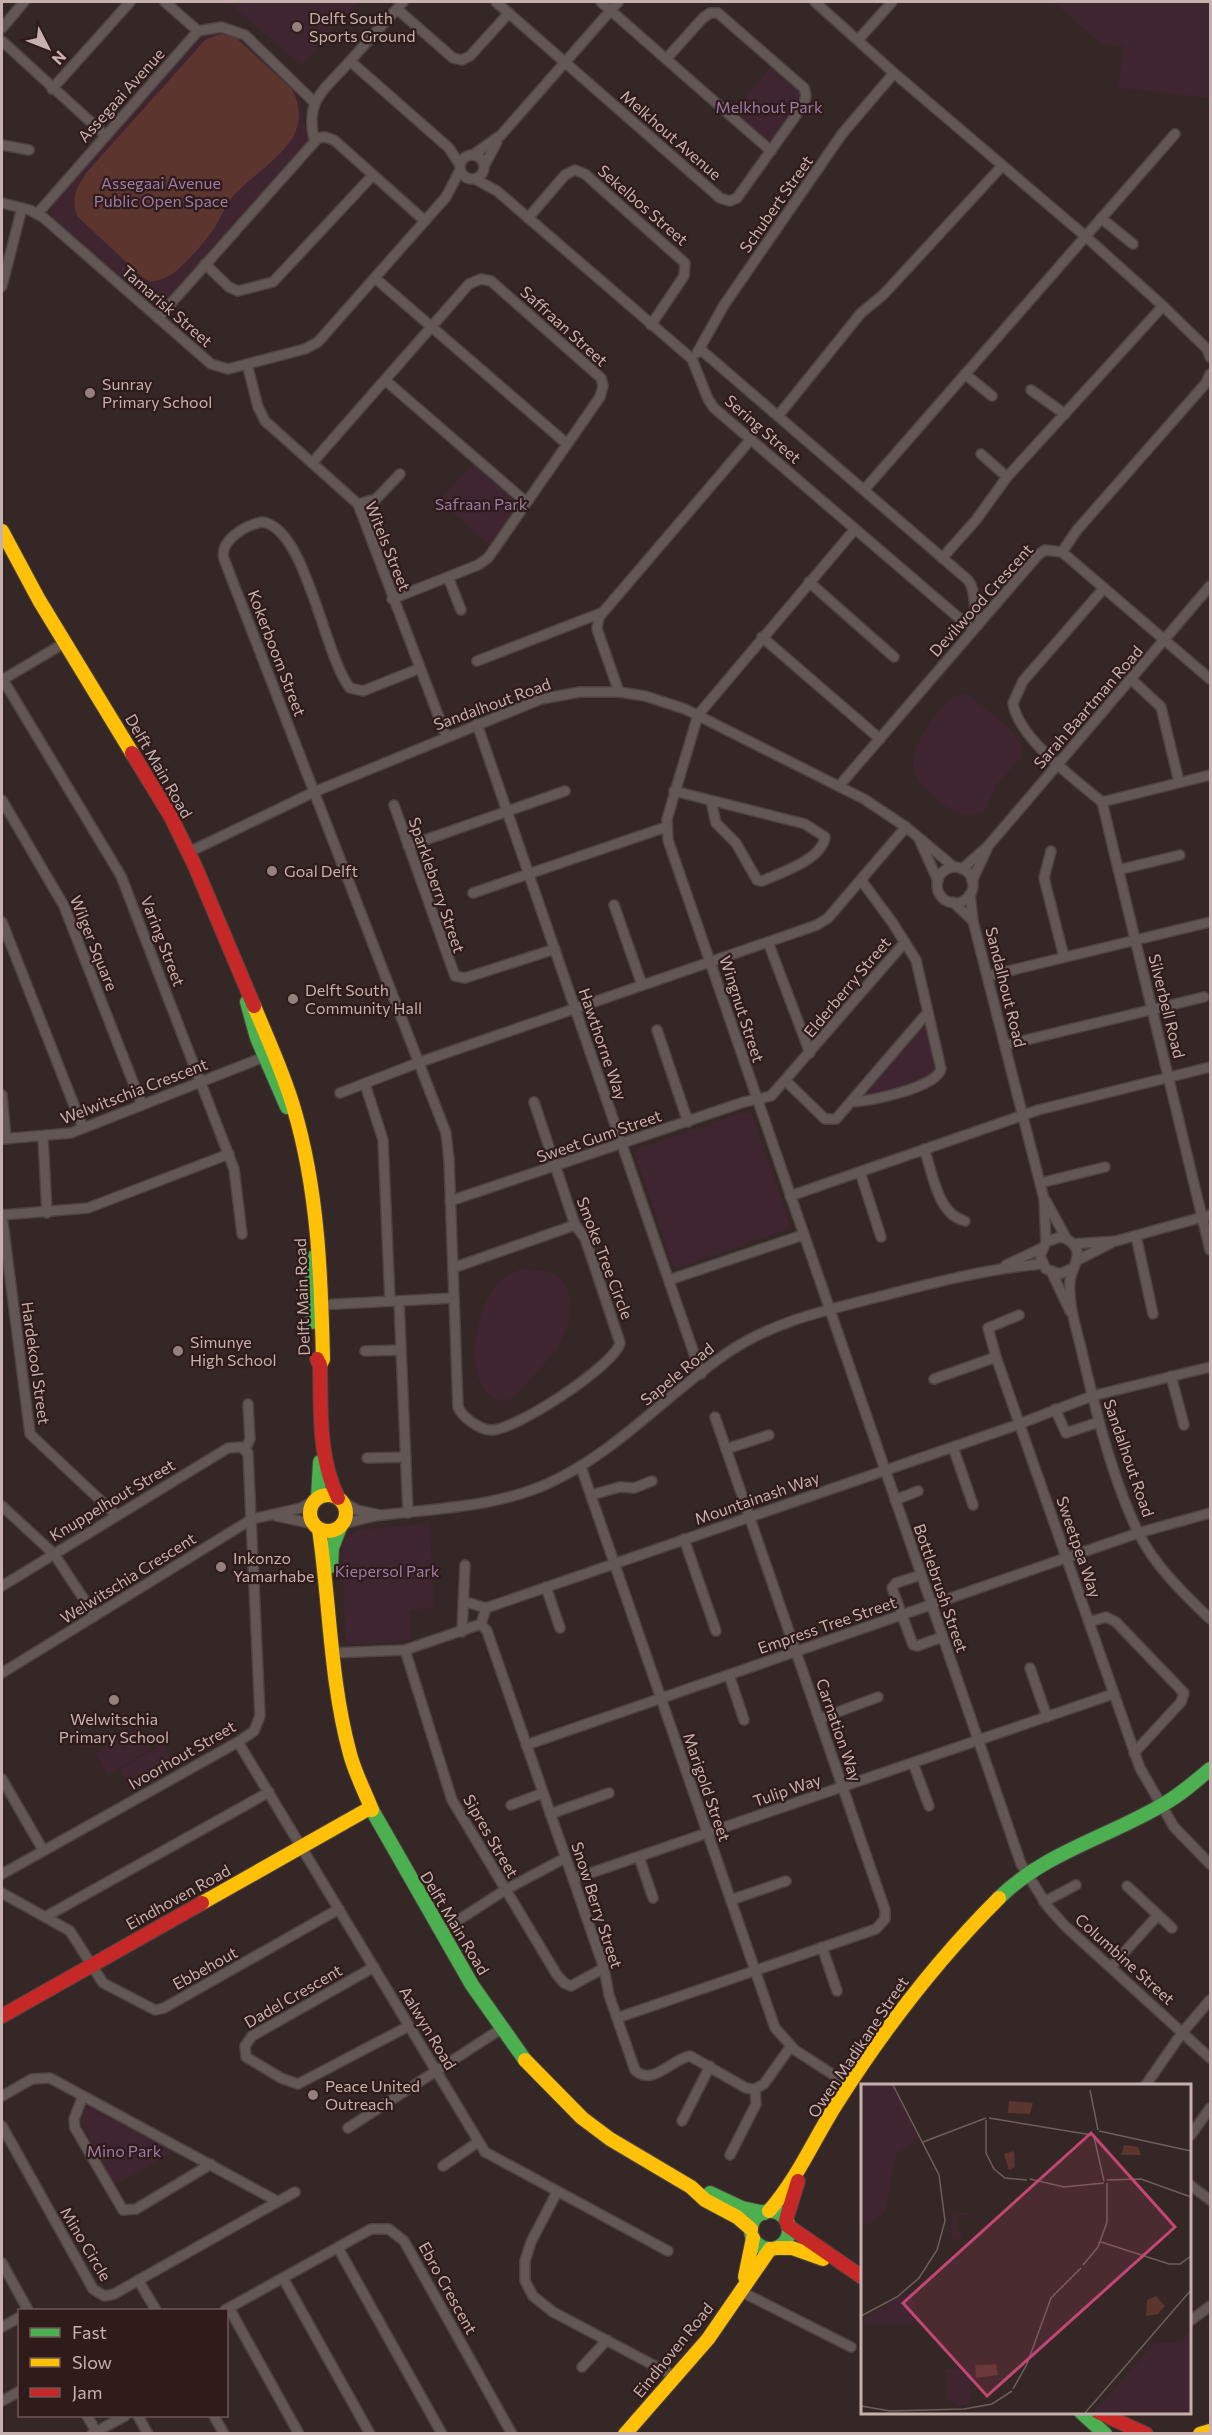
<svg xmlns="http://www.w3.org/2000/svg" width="1212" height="2435" viewBox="0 0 1212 2435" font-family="Commissioner,sans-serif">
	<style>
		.green { fill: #3e252f }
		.water { fill: #5c352f }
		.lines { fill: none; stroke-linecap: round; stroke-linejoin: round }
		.street-casing { stroke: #4d4341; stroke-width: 12 }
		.fast-casing { stroke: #4e4240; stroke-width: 16 }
		.slow-casing { stroke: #4e4240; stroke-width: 16 }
		.jam-casing { stroke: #4e4240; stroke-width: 16 }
		.street { stroke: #625755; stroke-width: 9 }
		.fast { stroke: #4caf50; stroke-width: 14 }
		.slow { stroke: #ffc107; stroke-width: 14 }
		.jam { stroke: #c62828; stroke-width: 14 }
		.poi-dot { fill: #94817e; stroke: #2f1b19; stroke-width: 2 }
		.labels { text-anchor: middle; stroke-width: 4.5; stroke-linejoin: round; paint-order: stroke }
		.poi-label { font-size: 16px; fill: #c7b1ae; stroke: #2f1b19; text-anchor: start }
		.street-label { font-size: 16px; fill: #c7b1ae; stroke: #2f1b19 }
		.park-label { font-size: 16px; fill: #9d7ba8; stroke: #2f1b19 }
		.inset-road { fill: none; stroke: #6f5e5c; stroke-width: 1.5 }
		.view { fill: #c44674; fill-opacity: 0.15; stroke: #c44674; stroke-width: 3 }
		.inset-edge { fill: none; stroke: #c7b1ae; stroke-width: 3 }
	</style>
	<rect width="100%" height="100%" fill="#342725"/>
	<g class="green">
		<path d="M228,2H358L302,66Z"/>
		<path d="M1053,2H1210V98L1118,88L1123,46L1101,44Z"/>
		<path d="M218,32L234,34L299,94L308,141L168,301L153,304L53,220L49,205L198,34Z"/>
		<path d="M771,66L783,72L802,90V101L776,138C759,145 745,123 733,113Z"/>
		<path d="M473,464L512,498L514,511L489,545L439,501Z"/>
		<path d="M968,694L1013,731L1021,743V758L996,786L984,812C954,822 942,803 921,784C896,758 935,713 954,695Z"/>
		<path d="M925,1027L938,1067L932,1077L876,1097L871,1096L869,1086L920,1028Z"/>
		<path d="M745,1112L752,1115L790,1225L786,1230L677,1268L672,1263L635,1155L639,1148Z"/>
		<path d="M523,1268L552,1272L562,1280L570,1296L569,1323L557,1350L514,1397L503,1402C459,1391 474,1313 495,1286C502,1277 513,1272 523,1268Z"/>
		<path d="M430,1523L434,1608L410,1610L411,1640L353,1645L345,1641L342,1542L356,1530Z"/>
		<path d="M137,1727L151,1749L108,1775L95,1753Z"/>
		<path d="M162,1744L176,1767L132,1792L119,1770Z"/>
		<path d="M87,2107L93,2108L170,2149L171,2154L115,2185L81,2123L82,2113Z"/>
	</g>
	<path class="water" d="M220,34L234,36L292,89C300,104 302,121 293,137C279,160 253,175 234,195C227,202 223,213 218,222C210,237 183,268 169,276C164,279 157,281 151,282L142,277L77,216C71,197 76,188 87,172L205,40Z"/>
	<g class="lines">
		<defs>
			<g id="street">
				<path d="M403,2L350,61L449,148L460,165"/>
				<path d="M496,2L720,198L730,201L737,198L804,104L806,95L804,88L718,13H710L703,18L666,59"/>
				<path d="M601,2L771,151"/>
				<path d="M815,2L894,73L1084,235L1163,306L1207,349L1210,357"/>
				<path d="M397,9L453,58L462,60L470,56L509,13"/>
				<path d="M2,28L24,2"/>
				<path d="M198,31L221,27L245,35L314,102"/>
				<path d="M858,40L892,2"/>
				<path d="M2,41L105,135"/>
				<path d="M52,89L130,2"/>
				<path d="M314,139C305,98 325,90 350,61"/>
				<path d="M2,145L29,150"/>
				<path d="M473,155L501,135L618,2"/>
				<circle cx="472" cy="167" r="12"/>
				<path d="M484,166L497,142"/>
				<path d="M475,179L497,191L692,359L708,399L714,408L973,630"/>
				<path d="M2,203L30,210L44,218L211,364L228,369L305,349L318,342L446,197L460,170"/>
				<path d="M38,213L198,31L165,2"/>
				<path d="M528,218L565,175L575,170L585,174L685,263L684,276L651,325"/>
				<path d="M1101,218L1133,244"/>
				<path d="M205,264L229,287L238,291L273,282L373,175"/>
				<path d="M375,278L567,444"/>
				<path d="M2,286L22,208"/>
				<path d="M158,318L318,138L325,137L334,140L425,221"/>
				<path d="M700,349L968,580C978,593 970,608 981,621"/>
				<path d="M697,353L724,305L842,134L894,73"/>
				<path d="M247,364L258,407L265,421L358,504L446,736"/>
				<path d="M965,374L992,396"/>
				<path d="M385,380L526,502"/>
				<path d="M1031,390L1065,414"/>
				<path d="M778,416L861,313L883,295L1002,166"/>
				<path d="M981,454L1007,477"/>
				<path d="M312,463L469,284L481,279L491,281L601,378L603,386L600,397L488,558L478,565L392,599"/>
				<path d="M864,490L1175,134"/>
				<path d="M358,504L376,499L400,474"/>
				<path d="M855,529L698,715L667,819L668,840L1021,1864L1048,1907L1065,1926L1210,2058"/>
				<path d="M1062,552L1077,530L1206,383L1210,374"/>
				<path d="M942,558L976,520L1007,477L1163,306"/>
				<path d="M448,577L461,610"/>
				<path d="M809,582L894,657"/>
				<path d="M762,637L880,739"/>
				<path d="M477,661L601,613"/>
				<path d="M418,669L363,691L350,688C324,656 306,527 262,522C245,525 219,541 224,559L446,1133L449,1160L458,1407C462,1417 480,1430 491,1430C515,1431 615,1365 620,1343L585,1238L575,1225L534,1102"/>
				<path d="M2,678L121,876L234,1169L242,1234"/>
				<path d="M1131,679L1161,707L1179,782"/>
				<path d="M2,680L66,642"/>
				<path d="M619,692L597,629L599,617L751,439"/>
				<path d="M477,724L701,1374"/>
				<path d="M839,786L1038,555L1045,550L1062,552L1210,679"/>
				<path d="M674,791L805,824L825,837C822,860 780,873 762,881L757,880L736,843L716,823L711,801"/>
				<path d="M2,800L64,906L142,1105"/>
				<path d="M1102,802L1210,1250"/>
				<path d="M1102,802C1076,780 1018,738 1013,703L1023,681L1104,588"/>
				<path d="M1102,802L1210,775"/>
				<path d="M394,805L455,976L465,978L555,949"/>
				<path d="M920,841L938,881"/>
				<path d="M408,846L565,791"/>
				<path d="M1051,851L1044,878L1064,957"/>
				<path d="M189,852L314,792L541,699L580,692H619L645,696L685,709L864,799L906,827L954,867"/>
				<circle cx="955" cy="885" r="18"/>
				<path d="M962,869L988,846L1210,586"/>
				<path d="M1118,870L1180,855"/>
				<path d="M972,881L987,849"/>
				<path d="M473,893L666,827"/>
				<path d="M970,894L973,921L1044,1199L1046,1242"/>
				<path d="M953,902L973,921"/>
				<path d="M614,905L642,985"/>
				<path d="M2,922L83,1128"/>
				<path d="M768,942L810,1053"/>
				<path d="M988,976L1210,922"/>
				<path d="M657,1030L688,1122"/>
				<path d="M1005,1045L1204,997"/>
				<path d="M786,1081L825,1119H836L928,1012"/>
				<path d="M365,1084L383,1140L390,1301"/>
				<path d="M340,1093L420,1062L817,925L828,918L906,827"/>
				<path d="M2,1095L6,1139"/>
				<path d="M851,1102C870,1101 936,1088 941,1069L916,960L892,922L861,880"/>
				<path d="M43,1137L47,1213"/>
				<path d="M2,1139L71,1133L269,1055"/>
				<path d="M924,1149C933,1173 937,1214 965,1221"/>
				<path d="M860,1172L881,1237"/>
				<path d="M1040,1183L1105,1167"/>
				<path d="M790,1196L1038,1110L1210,1067"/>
				<path d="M450,1201L744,1102L771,1096L905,942"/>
				<path d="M1046,1201L1066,1238"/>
				<path d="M2,1215L30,1434L116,1515"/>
				<path d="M2,1215L88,1208L229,1154"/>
				<path d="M1136,1236L1153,1314"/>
				<path d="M1073,1244L1116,1241L1210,1215"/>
				<path d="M1076,1261L1111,1243"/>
				<path d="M1006,1265L1042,1248"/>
				<path d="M453,1268L575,1225"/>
				<path d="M1071,1269L1060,1274L1046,1269L1040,1256L1046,1242L1060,1237C1068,1239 1075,1243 1077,1251C1079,1261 1071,1271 1070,1281C1068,1302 1075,1324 1080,1344C1094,1404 1111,1476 1138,1532C1154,1565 1184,1594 1210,1619"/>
				<path d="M1052,1273L1070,1311"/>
				<path d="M669,1280L803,1235"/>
				<path d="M399,1301L408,1513"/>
				<path d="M318,1305L454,1298"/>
				<path d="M1019,1315L988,1328L996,1357L1140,1768L1174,1827L1210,1864"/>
				<path d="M365,1351L401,1350"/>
				<path d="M1171,1376L1184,1425"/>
				<path d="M934,1379L996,1357"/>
				<path d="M1055,1409L1066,1433L1099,1422"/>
				<path d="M953,1447L973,1505"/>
				<path d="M726,1449L769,1435"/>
				<path d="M245,1450L250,1439L248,1404"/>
				<path d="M367,1458L406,1457"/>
				<path d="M581,1467L775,2028L795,2050L849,2085"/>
				<path d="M591,1495L620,1487L634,1488L652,1481"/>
				<path d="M895,1500L918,1491"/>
				<path d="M343,1502L357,1510L380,1515"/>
				<path d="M2,1506L54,1554L95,1616"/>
				<path d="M276,1516L314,1524"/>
				<path d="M344,1523C357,1521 370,1516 383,1515C440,1508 494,1507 547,1484C618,1452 667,1393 730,1351C775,1321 827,1310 878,1297C933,1283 985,1269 1042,1264"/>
				<path d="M684,1539L716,1631"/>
				<path d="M921,1575L896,1583L892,1588L913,1645L917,1646L942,1637"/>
				<path d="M2,1586L228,1448L241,1447L248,1453L260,1716L254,1731L238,1742L2,1874"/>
				<path d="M546,1587L560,1628"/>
				<path d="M463,1601L486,1608"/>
				<path d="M1089,1622L1106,1617L1116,1622L1184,1693L1181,1702L1134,1753"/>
				<path d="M481,1624L486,1608L1011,1427L1092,1396L1210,1367"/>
				<path d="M481,1624L487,1631L604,1968L609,1995L635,2070C652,2087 672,2059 690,2056L746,2088L755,2089"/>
				<path d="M462,1632L465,1565"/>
				<path d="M405,1650L452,1800L557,1975L564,1983L571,1986L604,1968"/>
				<path d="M331,1653L405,1650L481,1624"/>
				<path d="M1030,1668L1047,1717"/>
				<path d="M2,1673L252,1519L301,1508L314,1501"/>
				<path d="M729,1675L744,1720"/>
				<path d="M819,1719L878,1697"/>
				<path d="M238,1742L485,2152L668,2251"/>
				<path d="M526,1745L1138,1533L1210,1513"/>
				<path d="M913,1763L929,1806"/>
				<path d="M2,1779L43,1850"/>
				<path d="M511,1805L543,1793"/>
				<path d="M550,1814L609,1793"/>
				<path d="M639,1857L653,1898"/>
				<path d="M573,1879L1113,1694"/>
				<path d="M1127,1886L1172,1928"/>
				<path d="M2,1893L70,1931L103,1983L155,2010L164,2008L339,1909"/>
				<path d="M731,1900L786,1881"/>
				<path d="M1044,1902L1076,1885"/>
				<path d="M45,1917L269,1792"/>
				<path d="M440,1932L505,1890L565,1858"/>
				<path d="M822,1947L837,1991"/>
				<path d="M374,1967L252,2036L245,2046L246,2057L281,2078L298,2084L409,2026"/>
				<path d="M1111,1967L1158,1915"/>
				<path d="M617,2018L876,1929L885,1919V1910L715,1417"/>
				<path d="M1145,2086L1182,2033L1210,2000"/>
				<path d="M755,2089L764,2084L791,2046"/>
				<path d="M2,2096L32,2079L50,2078L277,2201"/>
				<path d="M83,2096L74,2119L75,2128L123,2210L136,2209L211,2164"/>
				<path d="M682,2121L710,2066"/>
				<path d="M2,2126L93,2289L104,2296L114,2294L295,2192"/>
				<path d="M348,2128L501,2029"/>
				<path d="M1191,2135L1210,2108"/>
				<path d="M730,2155L756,2104L755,2089"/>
				<path d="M443,2166L478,2142"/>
				<path d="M1190,2185L1210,2200"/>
				<path d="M557,2192L531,2242L525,2261V2281L533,2296L553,2312L676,2377"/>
				<path d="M338,2248L442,2434"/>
				<path d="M2,2263L28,2310"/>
				<path d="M283,2278L370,2434"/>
				<path d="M138,2280L156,2310"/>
				<path d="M740,2291L851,2347"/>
				<path d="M229,2308L299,2434"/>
				<path d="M225,2310L371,2229H389L404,2241L512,2434"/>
				<path d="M1190,2321L1210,2306"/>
				<path d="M2,2327L20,2317"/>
				<path d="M582,2367L607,2340"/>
				<path d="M2,2401L20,2391"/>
				<path d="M87,2416L96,2431"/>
				<path d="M138,2416L148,2434"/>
				<path d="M214,2416L224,2434"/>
				<path d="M92,2434L125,2416"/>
			</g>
			<g id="fast">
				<path d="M247,1002L257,1038L287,1107"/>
				<path d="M312,1258L313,1322"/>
				<path d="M318,1498L320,1462"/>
				<path d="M331,1566L332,1548L340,1527"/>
				<path d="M372,1810L472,1985L525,2060"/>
				<path d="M999,1898C1044,1853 1108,1837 1162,1805C1180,1795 1195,1782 1210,1769"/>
				<path d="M710,2193L742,2208L764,2213"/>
				<circle cx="770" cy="2230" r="19"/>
				<path d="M1081,2412L1105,2434"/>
			</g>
			<g id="slow">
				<path d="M2,531L39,600L132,753"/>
				<path d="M254,1006C268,1040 284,1074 294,1109C318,1190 321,1275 323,1359L320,1365"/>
				<circle cx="328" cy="1513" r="18"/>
				<path d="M319,1529C330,1604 330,1681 350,1754C355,1773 365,1792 372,1810"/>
				<path d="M202,1903L370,1808"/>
				<path d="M525,2060L582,2118L610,2139L691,2187L705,2200L737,2217L751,2229"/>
				<path d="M769,2211C798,2178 814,2139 837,2103C884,2029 937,1960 999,1898"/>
				<path d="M777,2248H792L823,2259"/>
				<path d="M745,2277L753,2238"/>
				<path d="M625,2434L708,2339L770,2249"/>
				<path d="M1200,2434L1210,2431"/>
			</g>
			<g id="jam">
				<path d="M132,753L170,815L195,866L254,1006"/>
				<path d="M317,1359L320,1365C321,1410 318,1457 338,1498"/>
				<path d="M2,2016L202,1903"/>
				<path d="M786,2220L798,2181"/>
				<path d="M788,2226L862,2277"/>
				<path d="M1098,2412L1146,2434"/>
			</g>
		</defs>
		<use href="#street" class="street-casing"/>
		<use href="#fast" class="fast-casing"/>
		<use href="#slow" class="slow-casing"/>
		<use href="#jam" class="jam-casing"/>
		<use href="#street" class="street"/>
		<use href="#fast" class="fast"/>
		<use href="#slow" class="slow"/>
		<use href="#jam" class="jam"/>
	</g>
	<g class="poi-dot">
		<circle cx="297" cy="27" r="6"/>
		<circle cx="90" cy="393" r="6"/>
		<circle cx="272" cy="871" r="6"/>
		<circle cx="293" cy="999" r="6"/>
		<circle cx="178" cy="1351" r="6"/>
		<circle cx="221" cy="1567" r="6"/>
		<circle cx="114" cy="1700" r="6"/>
		<circle cx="313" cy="2095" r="6"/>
	</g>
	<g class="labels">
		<g class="poi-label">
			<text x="309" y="24">Delft South<tspan x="309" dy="18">Sports Ground</tspan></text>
			<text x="102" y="390">Sunray<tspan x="102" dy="18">Primary School</tspan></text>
			<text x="284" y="877">Goal Delft</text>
			<text x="305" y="996">Delft South<tspan x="305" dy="18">Community Hall</tspan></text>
			<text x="190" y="1348">Simunye<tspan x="190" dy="18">High School</tspan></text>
			<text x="233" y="1564">Inkonzo<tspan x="233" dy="18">Yamarhabe</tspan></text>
			<text x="114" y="1725" text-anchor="middle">Welwitschia<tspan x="114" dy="18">Primary School</tspan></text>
			<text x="325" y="2092">Peace United<tspan x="325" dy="18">Outreach</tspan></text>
		</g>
		<g class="street-label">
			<text transform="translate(121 95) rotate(-48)" y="6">Assegaai Avenue</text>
			<text transform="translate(671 135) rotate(41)" y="6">Melkhout Avenue</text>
			<text transform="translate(776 204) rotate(-55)" y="6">Schubert Street</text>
			<text transform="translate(643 205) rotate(41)" y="6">Sekelbos Street</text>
			<text transform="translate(167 306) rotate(41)" y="6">Tamarisk Street</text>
			<text transform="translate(564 326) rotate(42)" y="6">Saffraan Street</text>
			<text transform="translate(763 429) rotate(41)" y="6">Sering Street</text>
			<text transform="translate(388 546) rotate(68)" y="6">Witels Street</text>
			<text transform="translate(981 600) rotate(-48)" y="6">Devilwood Crescent</text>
			<text transform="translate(277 653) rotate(69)" y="6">Kokerboom Street</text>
			<text transform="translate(492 704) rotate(-20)" y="6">Sandalhout Road</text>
			<text transform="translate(1088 707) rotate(-49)" y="6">Sarah Baartman Road</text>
			<text transform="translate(159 766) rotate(60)" y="6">Delft Main Road</text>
			<text transform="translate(437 885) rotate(71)" y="6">Sparkleberry Street</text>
			<text transform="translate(163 941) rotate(69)" y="6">Varing Street</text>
			<text transform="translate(94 943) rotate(68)" y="6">Wilger Square</text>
			<text transform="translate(847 987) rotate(-50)" y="6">Elderberry Street</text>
			<text transform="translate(1006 987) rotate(76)" y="6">Sandalhout Road</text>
			<text transform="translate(1167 1006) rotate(76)" y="6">Silverbell Road</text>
			<text transform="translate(742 1009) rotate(72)" y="6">Wingnut Street</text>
			<text transform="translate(603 1044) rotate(71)" y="6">Hawthorne Way</text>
			<text transform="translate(134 1091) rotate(-21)" y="6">Welwitschia Crescent</text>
			<text transform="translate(599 1136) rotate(-19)" y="6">Sweet Gum Street</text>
			<text transform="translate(605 1258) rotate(69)" y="6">Smoke Tree Circle</text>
			<text transform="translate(302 1297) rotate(-92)" y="6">Delft Main Road</text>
			<text transform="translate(36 1363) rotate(82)" y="6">Hardekool Street</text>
			<text transform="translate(677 1374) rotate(-39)" y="6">Sapele Road</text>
			<text transform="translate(1129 1458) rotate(71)" y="6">Sandalhout Road</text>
			<text transform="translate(757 1498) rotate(-19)" y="6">Mountainash Way</text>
			<text transform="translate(112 1500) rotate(-31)" y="6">Knuppelhout Street</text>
			<text transform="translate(1079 1547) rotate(71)" y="6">Sweetpea Way</text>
			<text transform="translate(128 1578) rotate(-32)" y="6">Welwitschia Crescent</text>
			<text transform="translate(941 1588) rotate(71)" y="6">Bottlebrush Street</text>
			<text transform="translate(827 1625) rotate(-19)" y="6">Empress Tree Street</text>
			<text transform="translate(839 1730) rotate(71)" y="6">Carnation Way</text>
			<text transform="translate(182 1755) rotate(-30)" y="6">Ivoorhout Street</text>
			<text transform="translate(707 1787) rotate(71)" y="6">Marigold Street</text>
			<text transform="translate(787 1790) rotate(-19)" y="6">Tulip Way</text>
			<text transform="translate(491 1836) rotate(60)" y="6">Sipres Street</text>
			<text transform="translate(178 1897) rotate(-29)" y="6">Eindhoven Road</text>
			<text transform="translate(597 1905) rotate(72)" y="6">Snow Berry Street</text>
			<text transform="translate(455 1923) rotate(59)" y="6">Delft Main Road</text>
			<text transform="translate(1125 1959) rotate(42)" y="6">Columbine Street</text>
			<text transform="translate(205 1968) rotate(-29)" y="6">Ebbehout</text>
			<text transform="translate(293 1996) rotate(-30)" y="6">Dadel Crescent</text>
			<text transform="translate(428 2028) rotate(59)" y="6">Aalwyn Road</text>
			<text transform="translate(858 2047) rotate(-56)" y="6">Owen Madikane Street</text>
			<text transform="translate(86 2244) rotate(59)" y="6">Mino Circle</text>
			<text transform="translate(448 2288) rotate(61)" y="6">Ebro Crescent</text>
			<text transform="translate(673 2350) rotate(-51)" y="6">Eindhoven Road</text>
		</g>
		<g class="park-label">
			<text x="769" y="113">Melkhout Park</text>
			<text x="161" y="189">Assegaai Avenue<tspan x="161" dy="18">Public Open Space</tspan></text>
			<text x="481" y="510">Safraan Park</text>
			<text x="387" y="1577">Kiepersol Park</text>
			<text x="124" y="2157">Mino Park</text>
		</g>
	</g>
	<g transform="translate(861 2084)">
		<rect width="330" height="330" fill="#342725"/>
		<path d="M0,1H32L58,55L35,71L25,127L8,141L0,137ZM112,128L108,132L96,130L98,148L103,150L98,158L89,152L92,129ZM47,208L55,220L52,222L53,240H2L4,233ZM330,241V329H232L293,259H320ZM110,284V319L98,323L92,317H86L85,285Z" fill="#3e252f"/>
		<path d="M148,17L172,19L169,30L147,29ZM263,61L277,63L280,71H260ZM153,67L154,83L148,86L143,70ZM295,212L304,222L297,230L285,232L286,216ZM114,281L135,280L137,291L115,294Z" fill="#5c352f"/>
		<path class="inset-road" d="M229,6L237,46M128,34L231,51M125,36V69L133,85L144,94L166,96M238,47L330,67M233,53L243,97M62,58L125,34M169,95L203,103L243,99M246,96L280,95L330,113M240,158L308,180H319L330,172M222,181L237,163L246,138V99M0,232L36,213L58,194L76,166L84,137L78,91L32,1M152,305L166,280L190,214L220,184M0,322L29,327L103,325L131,320L151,307M224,329L330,206"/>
		<path class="view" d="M230,49L314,143L126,312L42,219Z"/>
		<rect width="330" height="330" class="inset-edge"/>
	</g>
	<rect width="1212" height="2435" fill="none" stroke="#c7b1ae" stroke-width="6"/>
	<rect x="18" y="2309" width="210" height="108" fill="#2f1b19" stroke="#6c5755" stroke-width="1.5"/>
	<rect x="30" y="2328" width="30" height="9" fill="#4caf50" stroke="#6c5755" stroke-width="1.5"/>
	<text x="72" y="2339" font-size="18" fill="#c7b1ae">Fast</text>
	<rect x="30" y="2358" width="30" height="9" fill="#ffc107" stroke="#6c5755" stroke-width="1.5"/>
	<text x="72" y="2369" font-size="18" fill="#c7b1ae">Slow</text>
	<rect x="30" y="2388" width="30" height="9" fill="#c62828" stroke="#6c5755" stroke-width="1.5"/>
	<text x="72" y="2399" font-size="18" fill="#c7b1ae">Jam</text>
	<g transform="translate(48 48) rotate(132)" stroke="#2f1b19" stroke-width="4.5" paint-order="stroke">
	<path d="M0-4.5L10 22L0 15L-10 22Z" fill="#c7b1ae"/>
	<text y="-9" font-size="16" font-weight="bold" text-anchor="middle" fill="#c7b1ae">N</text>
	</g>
</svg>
